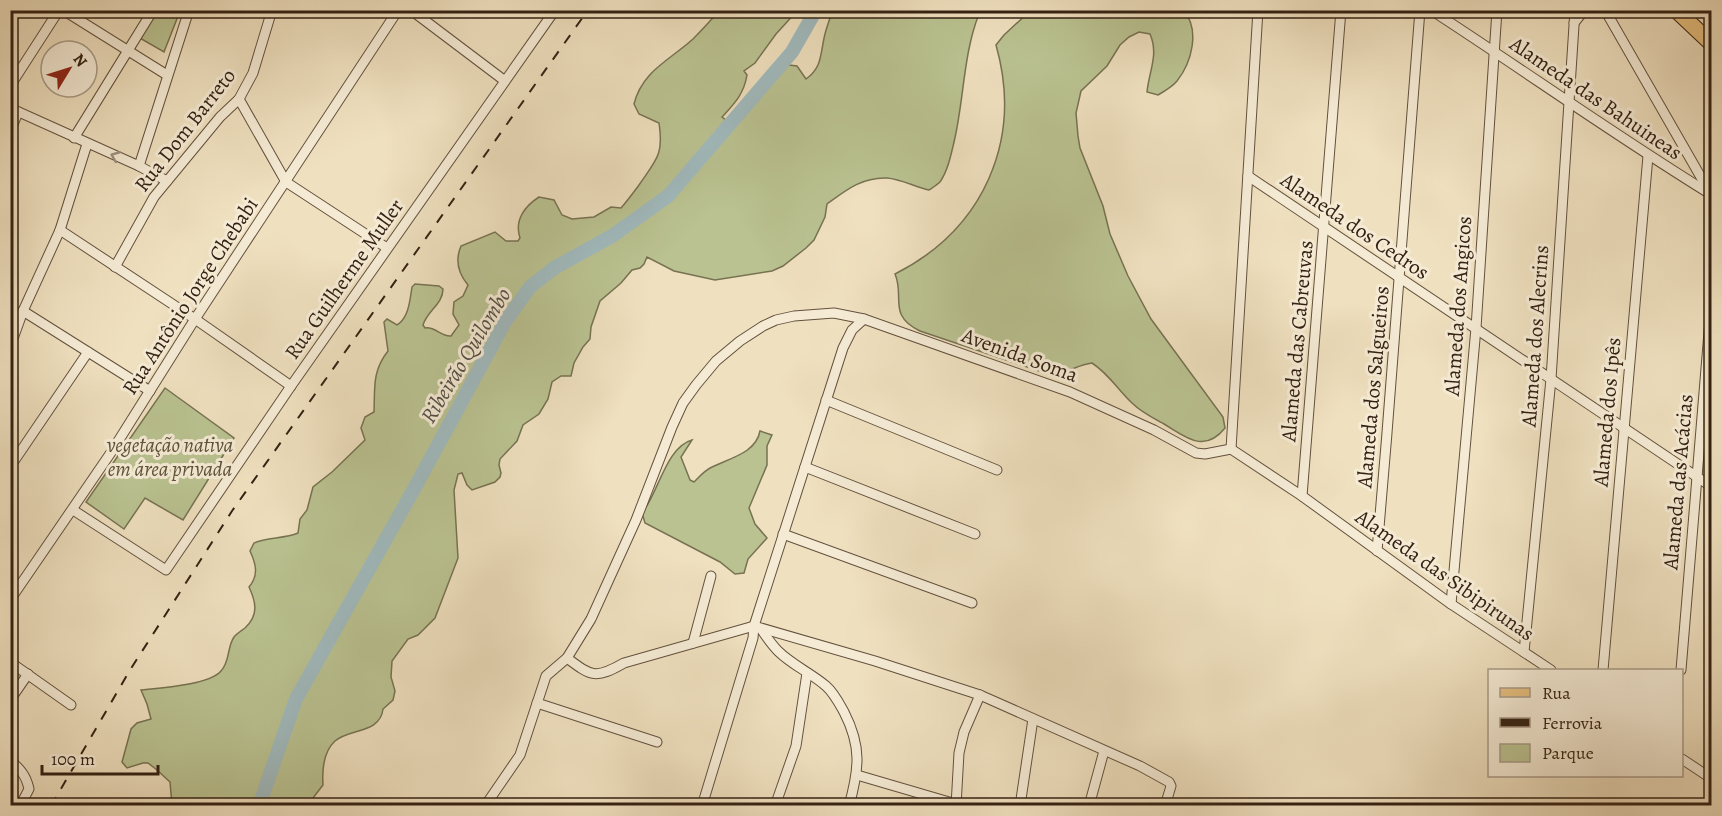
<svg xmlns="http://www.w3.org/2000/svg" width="1722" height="816" viewBox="0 0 1722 816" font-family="Alegreya,serif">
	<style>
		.green { fill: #bac291; stroke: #777252; stroke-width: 1.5 }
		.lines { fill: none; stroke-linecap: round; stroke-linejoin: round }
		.river { stroke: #a0babe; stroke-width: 14 }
		.minor-casing { stroke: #63513e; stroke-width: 11 }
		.primary-casing { stroke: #342113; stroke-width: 17 }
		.minor { stroke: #f5ebd5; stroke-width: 9 }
		.primary { stroke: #e8c080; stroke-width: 15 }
		.rail { stroke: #342113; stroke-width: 2; stroke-dasharray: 10 10; stroke-linecap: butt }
		.oneway { stroke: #9e907e }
		.labels { text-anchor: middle; stroke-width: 6; stroke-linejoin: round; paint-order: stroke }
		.street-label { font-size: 21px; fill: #342113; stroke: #f5ebd5 }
		.park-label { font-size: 21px; font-style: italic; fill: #5c5139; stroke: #f5ebd5 }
		.water-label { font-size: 22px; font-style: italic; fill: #544f46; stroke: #f5ebd5 }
	</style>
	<rect width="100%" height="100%" fill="#efe0bf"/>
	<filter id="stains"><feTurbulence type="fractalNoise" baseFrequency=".00333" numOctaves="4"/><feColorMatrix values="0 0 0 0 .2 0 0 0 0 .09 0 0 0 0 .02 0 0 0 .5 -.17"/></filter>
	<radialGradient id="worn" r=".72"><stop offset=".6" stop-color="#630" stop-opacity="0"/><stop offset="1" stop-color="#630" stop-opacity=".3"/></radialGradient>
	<g class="green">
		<path d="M156,11H180L164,52L138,37Z"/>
		<path d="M719,11H797L776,34L755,63L744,71L747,75C744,94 734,104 722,117L734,126L744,117L781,64L797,66L806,79C823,67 820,53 825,34C827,26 830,19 832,11H976L979,14C963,54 964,101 954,142C951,155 948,170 940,182C937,185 932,188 929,190C915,187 901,179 887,178C862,177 846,190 827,204L825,217L814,240L806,248L783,266L772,271L715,280L674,271L647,257L644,264L640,268L632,270L621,283L600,301L591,327L590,339L583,347L574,363L571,376H561L552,382L548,399L539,414L523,425L517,441L500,459L499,465L501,473L500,477L495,482L472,490L467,485L462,473L458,474L454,490L458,558L435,618L418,635L408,639L392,661L391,677L395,691L393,700L383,709C380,734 350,728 335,741C323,752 322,770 323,785L313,798L304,805H172L170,782L157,770L148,763H143L127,768L122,762L131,729L137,723L151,719L147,704L141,690C160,688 209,685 221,671C230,662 227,647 234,637C237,633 241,631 245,628C259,615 256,602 249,587C259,575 256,564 250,551L254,543C267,537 284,539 298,533L300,519L307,510L313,487L332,472L365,440L361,428L365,417L374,412C375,388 372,371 388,351L384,322L387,319L397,325C409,318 410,299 412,287L415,284L439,286L443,289C443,304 427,311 423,325L425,328C435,326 441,337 451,336L459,325L453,314L454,302L463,296L468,285C458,273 455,260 461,246L495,232L506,241H518L520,238C514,220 525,206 539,197L554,200L562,215L572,219L594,217L611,207L621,208C628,200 633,193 639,185C656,160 664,155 659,123L639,114L634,104C642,71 670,60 693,39C702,30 711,20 719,11Z"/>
		<path d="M1030,11H1184C1200,30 1192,62 1177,81C1172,87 1165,91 1158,95L1147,92C1149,71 1159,55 1150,34L1139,32L1129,37L1120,45L1107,66L1081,91L1076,113L1078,136L1080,148L1103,206L1110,234L1128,276L1151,319L1223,417L1225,428C1204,454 1186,437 1164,424C1153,418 1141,412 1132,403C1118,390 1109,374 1092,363C1076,365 1065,375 1048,374L920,331C887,315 905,297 895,274C984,229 1023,140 996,45L1004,35Z"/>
		<path d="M165,388L234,438L183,520L145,498L124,529L86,502Z"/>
		<path d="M760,431L772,435L767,446V465L749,508L755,524L767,538L748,559L744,573L735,574L720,562L645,523L642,513C658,494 666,447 692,440L681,457L690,480L694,482C699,477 705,470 712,467C730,458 756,453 760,431Z"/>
	</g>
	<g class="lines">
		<path class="river" d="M259,806L296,699L414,489L505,322L530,287L554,268L612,236L668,196L792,52L816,10"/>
		<defs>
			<g id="minor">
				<path d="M63,10L167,75"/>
				<path d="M411,10L505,81"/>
				<path d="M1431,10C1525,71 1616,136 1712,195"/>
				<path d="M1605,10L1710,193"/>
				<path d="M1574,23L1582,13L1592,10"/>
				<path d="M10,86L59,10"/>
				<path d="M239,99L286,182L387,248"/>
				<path d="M10,108L139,166L167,181"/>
				<path d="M10,132L18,112"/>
				<path d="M74,138L153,10"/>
				<path d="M139,166L189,10"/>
				<path d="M1248,176L1712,487"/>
				<path d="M60,230L195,319L291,386"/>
				<path d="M115,267L154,197L220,117L239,99L253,73L272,10"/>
				<path d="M23,311L150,391"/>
				<path d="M10,347L23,311L60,230L87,144"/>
				<path d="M826,400L997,470"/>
				<path d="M1231,449L1258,10"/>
				<path d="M1231,449L1302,496L1451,604L1551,670"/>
				<path d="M10,467L88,352"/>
				<path d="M805,467L975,534"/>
				<path d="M1302,496L1341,10"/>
				<path d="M73,510L166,570L291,386L555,10"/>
				<path d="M783,534L972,603"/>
				<path d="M1377,551C1393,371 1405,191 1420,10"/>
				<path d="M10,600L112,451L195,319L398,10"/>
				<path d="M1451,604L1476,328L1497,10"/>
				<path d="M761,629C766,636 771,644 778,651C792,665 811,673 826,686C834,693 839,703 844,712C862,747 859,769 849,806"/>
				<path d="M693,643L711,576"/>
				<path d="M1524,652L1551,379L1575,10"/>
				<path d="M567,658C592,677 596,679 624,663L754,626L875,661L980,695L1140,766L1169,782L1171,786L1165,806"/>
				<path d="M10,662L71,705"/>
				<path d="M1603,670L1648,156"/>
				<path d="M1681,670L1712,296"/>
				<path d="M10,700L28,674"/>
				<path d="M537,703L657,742"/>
				<path d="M1682,759L1712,779"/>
				<path d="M10,760C20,769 26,775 29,789L20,806"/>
				<path d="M857,775L956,804"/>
				<path d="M413,804L417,806"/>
				<path d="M485,806L520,755L546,676L567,658L591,619L636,520L672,427L683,403L696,385L716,361L740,341L763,326L776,320L794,316L834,313L864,319L1070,392L1154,430L1196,453L1205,454L1231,449"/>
				<path d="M702,806L753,638L754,626L843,348L852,330L864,319"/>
				<path d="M775,806L796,746L807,673"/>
				<path d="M956,806L959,753L964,732L980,695"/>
				<path d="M1020,806L1033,719"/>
				<path d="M1089,806L1104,751"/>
			</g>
			<path id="primary" d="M1676,10L1712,44"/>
		</defs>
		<use href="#minor" class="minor-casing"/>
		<use href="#primary" class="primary-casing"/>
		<use href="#minor" class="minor"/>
		<use href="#primary" class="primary"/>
		<path class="rail" d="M51,806L130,670L232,511L588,10"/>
	</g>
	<defs><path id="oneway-chevron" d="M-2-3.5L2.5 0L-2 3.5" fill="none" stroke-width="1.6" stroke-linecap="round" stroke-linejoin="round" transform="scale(1.5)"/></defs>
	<use class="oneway" href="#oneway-chevron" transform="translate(115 156) rotate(-158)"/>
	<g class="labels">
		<g class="street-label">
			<text transform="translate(1596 98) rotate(34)" y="7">Alameda das Bahuineas</text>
			<text transform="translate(185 130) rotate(-52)" y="7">Rua Dom Barreto</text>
			<text transform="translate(1355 226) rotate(34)" y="7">Alameda dos Cedros</text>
			<text transform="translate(344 279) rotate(-55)" y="7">Rua Guilherme Muller</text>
			<text transform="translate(190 296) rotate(-57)" y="7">Rua Antônio Jorge Chebabi</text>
			<text transform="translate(1458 306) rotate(-86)" y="7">Alameda dos Angicos</text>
			<text transform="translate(1535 336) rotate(-86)" y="7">Alameda dos Alecrins</text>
			<text transform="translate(1297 341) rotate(-85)" y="7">Alameda das Cabreuvas</text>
			<text transform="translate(1020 355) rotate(20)" y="7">Avenida Soma</text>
			<text transform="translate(1373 387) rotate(-85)" y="7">Alameda dos Salgueiros</text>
			<text transform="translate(1607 412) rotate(-85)" y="7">Alameda dos Ipês</text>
			<text transform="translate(1678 482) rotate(-85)" y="7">Alameda das Acácias</text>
			<text transform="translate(1445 575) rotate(35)" y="7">Alameda das Sibipirunas</text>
		</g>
		<g class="park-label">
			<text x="170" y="452">vegetação nativa<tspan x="170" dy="24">em área privada</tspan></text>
		</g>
		<g class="water-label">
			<text transform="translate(465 355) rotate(-59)" y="8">Ribeirão Quilombo</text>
		</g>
	</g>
	<rect width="1722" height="816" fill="none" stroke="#efe0bf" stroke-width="36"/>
	<rect x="12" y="12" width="1698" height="792" fill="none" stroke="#342113" stroke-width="3"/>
	<rect x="18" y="18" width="1686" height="780" fill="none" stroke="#342113" stroke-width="1.5"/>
	<rect x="1488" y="669" width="195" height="108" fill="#f5ebd5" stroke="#a89a87" stroke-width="1.5"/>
	<rect x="1500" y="688" width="30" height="9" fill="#e8c080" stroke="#a89a87" stroke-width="1.5"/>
	<text x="1542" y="699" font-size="18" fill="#342113">Rua</text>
	<rect x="1500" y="718" width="30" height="9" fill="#342113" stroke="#a89a87" stroke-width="1.5"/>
	<text x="1542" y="729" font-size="18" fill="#342113">Ferrovia</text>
	<rect x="1500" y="744" width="30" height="18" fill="#bac291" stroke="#a89a87" stroke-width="1.5"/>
	<text x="1542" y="759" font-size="18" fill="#342113">Parque</text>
	<g transform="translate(69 69) rotate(52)"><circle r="28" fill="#f5ebd5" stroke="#a89a87" stroke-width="1.5"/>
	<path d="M0-4.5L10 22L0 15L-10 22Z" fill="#8f2418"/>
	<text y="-9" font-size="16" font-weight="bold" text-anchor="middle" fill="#342113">N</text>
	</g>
	<path d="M42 765v9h116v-9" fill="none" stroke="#342113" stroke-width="3"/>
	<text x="51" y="765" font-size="18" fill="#342113" stroke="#f5ebd5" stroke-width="4.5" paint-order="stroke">100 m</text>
	<rect width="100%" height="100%" filter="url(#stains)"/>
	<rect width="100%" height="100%" fill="url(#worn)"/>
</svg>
